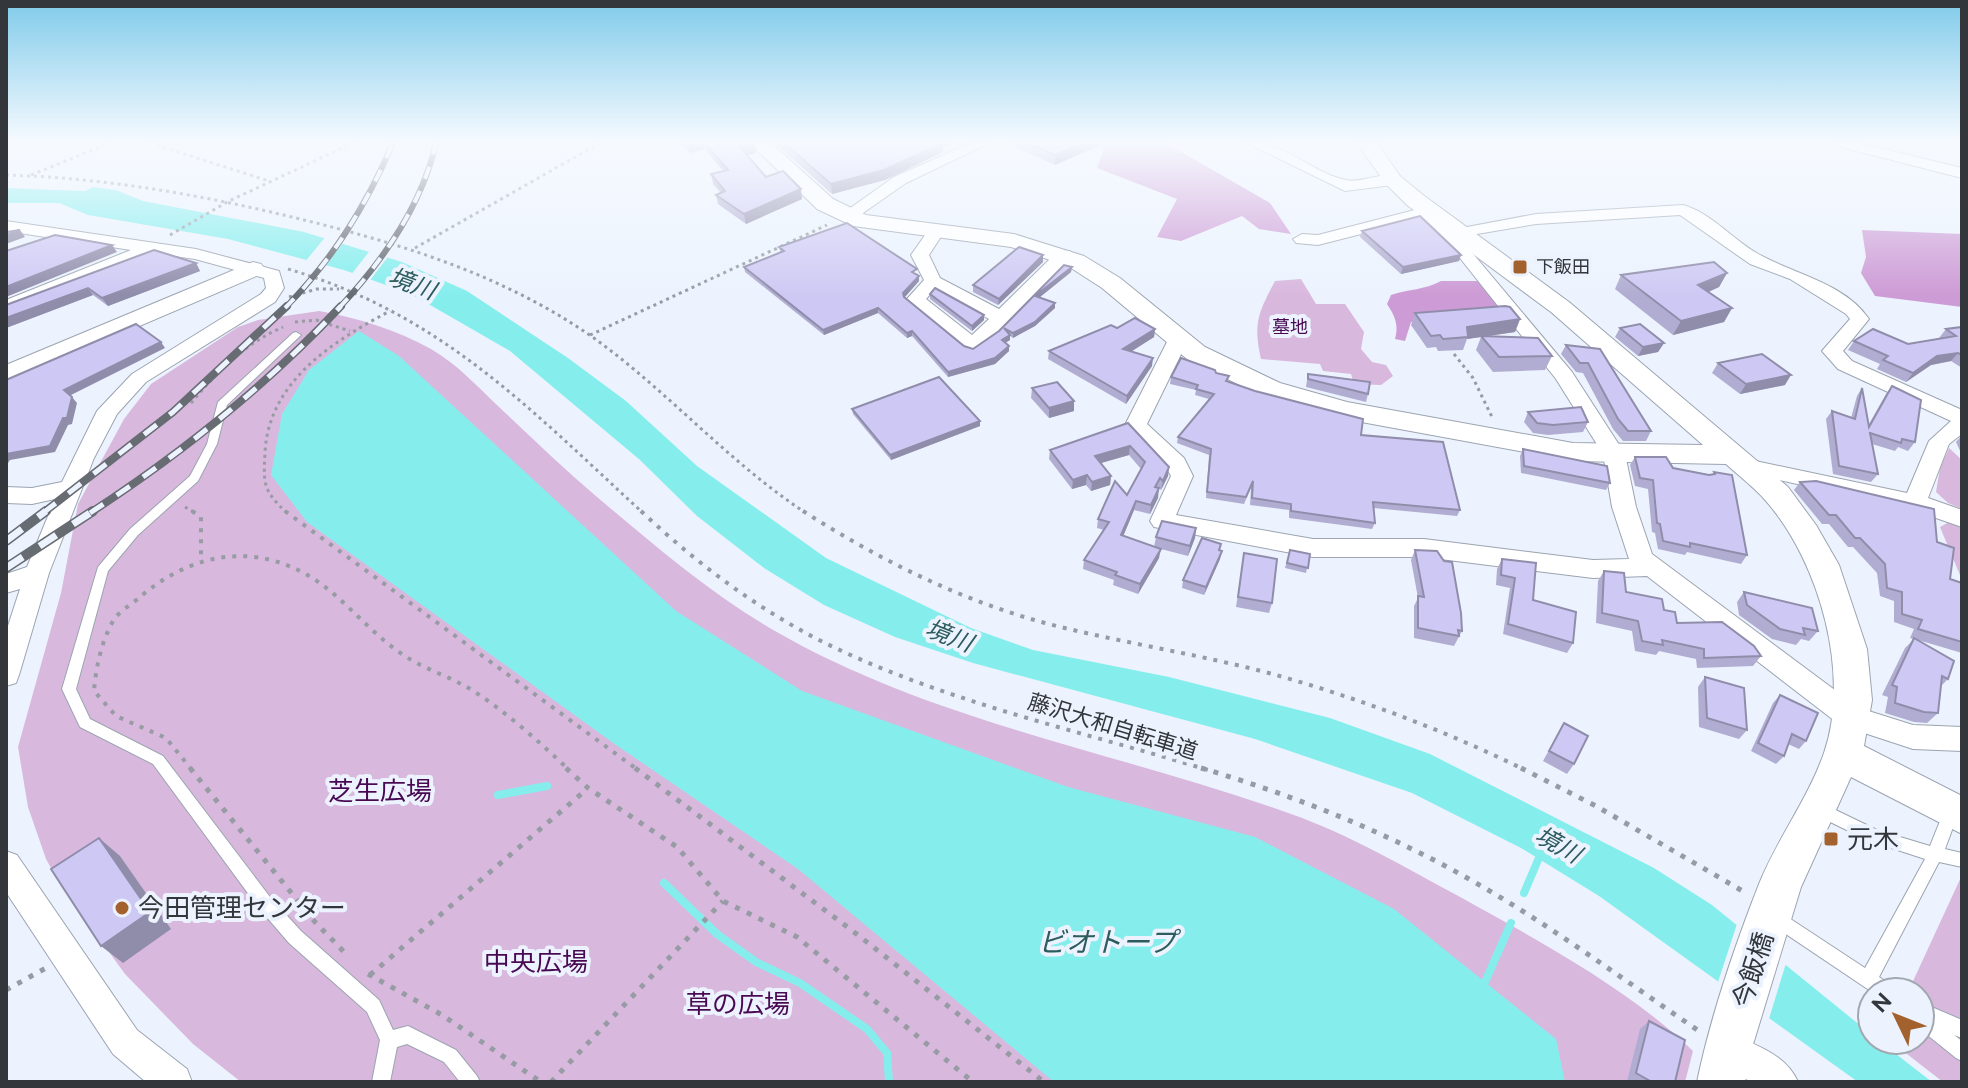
<svg xmlns="http://www.w3.org/2000/svg" width="1968" height="1088" viewBox="0 0 1968 1088" font-family="Raleway,'Noto Sans JP',sans-serif">
	<style>
		.green { fill: #d9b8de }
		.forest { fill: #cd9bd5 }
		.water { fill: #85eeed }
		.pier { fill: #ecf3fe }
		.lines { fill: none; stroke-linecap: round; stroke-linejoin: round }
		.stream { stroke: #85eeed; stroke-width: 8 }
		.lane-casing { stroke: #9ba4b0; stroke-width: 2 }
		.street-casing { stroke: #9ba4b0; stroke-width: 2 }
		.secondary-casing { stroke: #9ba4b0; stroke-width: 2 }
		.path-far2 { stroke: #969ba4; stroke-width: 3; stroke-dasharray: 3 4; stroke-linecap: butt }
		.path-far1 { stroke: #969ba4; stroke-width: 4; stroke-dasharray: 4 7; stroke-linecap: butt }
		.path { stroke: #969ba4; stroke-width: 5; stroke-dasharray: 5 8; stroke-linecap: butt }
		.lane { fill: #fff; fill-rule: evenodd }
		.street { fill: #fff; fill-rule: evenodd }
		.secondary { fill: #fff; fill-rule: evenodd }
		.rail-far2-casing { stroke: #676b72; stroke-width: 6 }
		.rail-far1-casing { stroke: #676b72; stroke-width: 8 }
		.rail-casing { stroke: #676b72; stroke-width: 10 }
		.rail-far2 { stroke: #ecf3fe; stroke-width: 4; stroke-dasharray: 13; stroke-linecap: butt }
		.rail-far1 { stroke: #ecf3fe; stroke-width: 5; stroke-dasharray: 16; stroke-linecap: butt }
		.rail { stroke: #ecf3fe; stroke-width: 7; stroke-dasharray: 20; stroke-linecap: butt }
		.wall { fill: #b1add2 }
		.shaded-wall { fill: #908dab }
		.building { fill: #cec9f4; stroke: #908dab; stroke-width: 2 }
		.poi-dot { fill: #a3612d; stroke: #ecf3fe; stroke-width: 3 }
		.labels { text-anchor: middle; stroke-width: 8; stroke-linejoin: round; paint-order: stroke }
		.far-poi-label { font-size: 18px; fill: #33363b; stroke: #ecf3fe; text-anchor: start }
		.far-park-label { font-size: 18px; fill: #480952; stroke: #ecf3fe }
		.street-label { font-size: 22px; fill: #33363b; stroke: #ecf3fe }
		.water-label { font-size: 24px; font-style: italic; fill: #2d5c5c; stroke: #ecf3fe }
		.near-park-label { font-size: 26px; fill: #480952; stroke: #ecf3fe }
		.near-poi-label { font-size: 26px; fill: #33363b; stroke: #ecf3fe; text-anchor: start }
		.near-street-label { font-size: 26px; fill: #33363b; stroke: #ecf3fe }
		.near-water-label { font-size: 28px; font-style: italic; fill: #2d5c5c; stroke: #ecf3fe }
	</style>
	<rect width="100%" height="100%" fill="#ecf3fe"/>
	<g class="green">
		<path d="M1301,279L1316,304H1345L1364,332L1361,349L1372,362L1386,365L1393,376L1381,385L1354,384L1351,374L1323,371L1320,364L1261,359C1253,323 1258,313 1275,281Z"/>
		<path d="M319,311C358,318 397,330 431,349C457,364 477,386 498,406C531,437 563,468 597,497C654,545 711,594 775,631C935,723 1119,752 1291,814C1351,835 1406,868 1462,898C1539,941 1629,989 1693,1051L1685,1082H241L193,1044L125,974L61,886L46,859L28,807L18,747L61,593L78,504L124,419L151,384L238,327L258,320Z"/>
		<path d="M1949,448L1962,460V509L1948,503L1936,492L1940,468Z"/>
		<path d="M1949,522L1962,527V580L1940,527Z"/>
		<path d="M1962,875V1082H1943L1889,1040H1920V992H1908Z"/>
	</g>
	<g class="forest">
		<path d="M1093,143H1166L1270,203L1291,234L1259,229L1242,216L1181,241L1157,237L1177,199L1097,168L1104,148Z"/>
		<path d="M1862,230L1962,234V307L1875,296L1861,273L1866,257Z"/>
		<path d="M1441,281H1480L1509,315L1411,322L1405,341L1395,339C1399,325 1395,316 1387,304L1391,295C1409,289 1424,290 1441,281Z"/>
	</g>
	<g class="water">
		<path d="M93,187L116,190L143,201L304,232L402,262L467,291L568,358L626,401L697,466L826,558L971,628L1033,650L1169,677L1330,718L1430,754L1654,868L1712,905L1872,1035V1040H1878L1932,1082H1858L1599,896L1521,848L1412,793L1255,739L973,663L895,637L824,605L764,568L697,516L640,460L510,351L411,294L344,270L228,239L88,215L59,203H6V188L85,191Z"/>
		<path d="M359,331L399,356L676,611L802,691L1068,787L1255,837L1394,909L1556,1039L1565,1082H1054L798,869L616,745L307,522L271,475L282,414L309,370Z"/>
	</g>
	<g class="pier">
		<path d="M327,235L345,240L324,268L304,263Z"/>
		<path d="M372,248L390,254L368,283L350,276Z"/>
		<path d="M1738,921L1787,960L1768,1022L1717,985Z"/>
	</g>
	<g class="lines">
		<g class="stream">
			<path d="M498,795L547,786"/>
			<path d="M664,883L717,934L756,962L800,983L867,1029L887,1053L889,1082"/>
			<path d="M1524,893L1541,853"/>
			<path d="M1485,982L1511,923"/>
		</g>
		<defs>
			<g id="lane">
				<path d="M296,332L301,335L299,337L227,405L217,444L198,481L138,535L108,571L76,689L90,719L163,756L270,897L301,931L379,1000L393,1030L408,1026L456,1050L477,1076L480,1082H460L444,1062L407,1044L397,1047L390,1082H372L380,1040L367,1012L289,943L258,907L153,764L80,727L62,689L98,567L130,529L190,476L207,444L218,402L293,333Z"/>
				<path d="M1819,802L1877,830L1930,846L1946,806L1951,804L1956,806L1959,811L1945,849L1962,853V867L1939,862L1879,977L1893,986L1896,992H1872L1771,924L1769,919L1771,914L1777,911L1783,914L1865,968L1925,859L1867,840L1814,814L1812,809L1814,804Z"/>
				<path d="M1920,1002L1962,1020V1038L1954,1035L1962,1041V1061L1956,1058L1920,1029Z"/>
			</g>
			<g id="street">
				<path d="M971,143H989L906,183L853,220H841L839,216L894,177Z"/>
				<path d="M1247,143C1284,140 1311,173 1346,180C1363,184 1387,168 1401,180L1393,185L1345,191Z"/>
				<path d="M1835,143H1858L1962,168V178L1837,146Z"/>
				<path d="M1683,205C1712,213 1736,243 1762,256C1798,275 1845,284 1869,319L1843,351L1852,361L1962,410V434L1949,444L1928,498L1962,510V527L1910,509L1738,471L1735,466L1738,461L1746,459L1907,493L1929,441L1951,421L1838,369L1822,351L1850,319L1846,314L1790,279L1750,264L1680,215L1536,224L1459,237L1572,372L1625,454L1636,507L1652,554L1859,708L1913,725L1962,727V751L1913,749L1840,725L1647,576L1593,578L1424,557H1313L1154,527L1150,521L1171,476L1166,467L1125,425L1168,340L1178,334L1188,340L1147,424L1184,458L1193,476L1176,515L1313,539H1424L1593,560L1629,559L1612,507L1603,454L1556,379L1456,253L1420,219L1318,245L1296,243L1293,239L1302,234L1318,235L1430,206L1436,207L1438,211L1435,215L1451,230L1536,214Z"/>
				<path d="M6,221L196,249L279,271L284,288L275,302L146,382L117,414L94,458L49,573L19,675L16,683L6,686V632L20,589L6,593V574L27,567L55,499L32,504L6,503V487L32,488L62,482L97,411L132,374L261,294L266,288L264,278L195,259L153,253L6,313V300L131,250L6,231Z"/>
				<path d="M936,227L944,232L929,255L940,278L999,309L1058,251H1070L1073,255C1062,269 990,344 979,349C973,352 971,350 966,349L906,300L924,280L911,255L930,228ZM935,289L989,319L972,335L926,299Z"/>
				<path d="M6,851L17,855L137,1030L187,1069L192,1082H146L113,1054L6,892Z"/>
				<path d="M1727,1033C1754,1044 1786,1054 1798,1082H1752L1714,1064L1709,1051L1714,1038Z"/>
			</g>
			<g id="secondary">
				<path d="M750,143H771L833,199L866,215L1014,234L1084,256L1120,278L1205,347L1280,383L1347,402L1573,443L1703,445L1551,312L1407,205L1386,184L1357,143H1377L1400,176L1423,195L1569,302L1788,487L1816,525L1839,565L1867,649L1872,700L1864,746L1962,796V834L1851,777L1801,887L1751,1051L1745,1082H1697C1710,1019 1735,945 1759,884C1777,839 1808,799 1824,753C1851,675 1820,563 1766,501C1755,488 1739,476 1726,464L1573,461L1345,419L1260,395L1187,359L1102,288L1068,266L1011,247L853,226L817,209Z"/>
				<path d="M253,262L261,264L265,269L261,274L6,383V365Z"/>
			</g>
		</defs>
		<use href="#lane" class="lane-casing"/>
		<use href="#street" class="street-casing"/>
		<use href="#secondary" class="secondary-casing"/>
		<g class="path-far2">
			<path d="M150,143L269,181"/>
			<path d="M6,175C106,178 203,195 300,219C402,244 503,275 591,336C667,390 728,462 806,513"/>
			<path d="M31,175L110,143"/>
			<path d="M170,235L229,201L353,143"/>
			<path d="M415,248L600,143"/>
			<path d="M288,269C441,314 530,409 643,513"/>
			<path d="M289,297L317,289H339"/>
			<path d="M295,322L316,320L350,331"/>
			<path d="M590,335L827,225"/>
			<path d="M1454,354L1473,378L1492,417"/>
			<path d="M191,403C218,371 244,344 283,327"/>
			<path d="M185,507L195,513"/>
			<path d="M287,513C264,491 263,486 265,453C268,382 333,341 390,311"/>
		</g>
		<g class="path-far1">
			<path d="M192,511L201,517V560"/>
			<path d="M285,511L638,770"/>
			<path d="M641,511C694,561 752,605 817,639C940,701 1077,730 1208,770"/>
			<path d="M803,511C878,559 960,600 1045,623C1121,643 1200,654 1276,675C1361,699 1446,731 1525,770"/>
			<path d="M192,770L166,738L116,716L94,691C96,667 101,643 113,621C118,612 132,604 140,597C187,557 245,542 302,572C342,593 366,631 405,656C423,668 445,675 465,686C497,704 541,743 569,770"/>
		</g>
		<g class="path">
			<path d="M190,768L315,922L347,955"/>
			<path d="M566,768L588,788L677,847L723,901L797,937L973,1082"/>
			<path d="M635,768L858,935L1044,1082"/>
			<path d="M1201,768C1296,796 1389,833 1476,883C1553,927 1625,981 1699,1031"/>
			<path d="M1521,768L1596,806L1746,893"/>
			<path d="M368,974L442,1015L541,1082"/>
			<path d="M370,975L587,789"/>
			<path d="M6,990L46,968"/>
			<path d="M551,1082L723,901"/>
		</g>
		<use href="#lane" class="lane"/>
		<use href="#street" class="street"/>
		<use href="#secondary" class="secondary"/>
		<defs>
			<g id="rail-far2">
				<path d="M285,308C333,259 366,206 393,143"/>
				<path d="M339,308C382,262 422,205 436,143"/>
			</g>
			<g id="rail-far1">
				<path d="M43,513L173,412L287,306"/>
				<path d="M90,513C182,453 266,386 341,306"/>
			</g>
			<g id="rail">
				<path d="M6,541L46,511"/>
				<path d="M6,568L93,511"/>
			</g>
		</defs>
		<use href="#rail-far2" class="rail-far2-casing"/>
		<use href="#rail-far1" class="rail-far1-casing"/>
		<use href="#rail" class="rail-casing"/>
		<use href="#rail-far2" class="rail-far2"/>
		<use href="#rail-far1" class="rail-far1"/>
		<use href="#rail" class="rail"/>
	</g>
	<g class="wall">
		<path d="M679,143H753L756,153L747,155L766,177L802,199L746,224L718,204L716,195L721,193L713,184L711,174L723,171L704,149L690,153Z"/>
		<path d="M775,143H953L943,146V152L885,180L832,194Z"/>
		<path d="M1007,143H1105L1055,165Z"/>
		<path d="M1362,231L1461,255L1459,261L1401,274L1360,237Z"/>
		<path d="M779,247L918,274L919,281L904,298L964,346L973,349L999,331L1072,267L1071,272L1040,297L1055,303V308L1035,326L1013,338L1010,336V340L1006,342L1009,351L995,364L948,377L912,336L907,338L878,313L824,335L745,272L744,267L781,253Z"/>
		<path d="M1043,255V262L998,305L973,292V285Z"/>
		<path d="M196,263L200,271L108,306L93,295L6,328V305Z"/>
		<path d="M1727,273L1719,287L1709,292L1732,308L1724,322L1673,335L1615,289L1621,275Z"/>
		<path d="M930,294L984,320L972,331L930,299Z"/>
		<path d="M1415,313L1520,319L1515,332L1488,336L1552,356L1545,370L1493,372L1476,350L1481,337L1467,339L1463,350L1438,351L1436,347L1427,348L1411,325Z"/>
		<path d="M1962,327V368L1951,361L1931,365L1906,382L1877,369L1880,364L1848,350L1854,341L1908,344L1940,338H1939L1946,329Z"/>
		<path d="M1117,328L1155,329L1154,337L1131,352L1152,366L1126,404L1048,359L1049,351Z"/>
		<path d="M1620,328L1664,343L1658,352L1638,356L1615,337Z"/>
		<path d="M1566,345L1600,349L1651,431L1646,441H1623L1613,429L1583,373L1576,372L1561,354Z"/>
		<path d="M1718,363L1785,385L1740,394L1712,373Z"/>
		<path d="M1216,373L1227,382L1361,435L1460,510L1457,516L1373,508L1375,523L1372,529L1289,518V510L1250,505L1251,488L1244,504L1206,498L1209,455L1177,443L1178,437L1209,399L1195,395L1196,390L1170,384L1171,377Z"/>
		<path d="M1308,374L1368,394L1366,402L1306,387Z"/>
		<path d="M1892,386L1915,442L1908,451L1898,447L1895,451L1872,444L1878,474L1871,482L1833,474L1826,419L1832,411L1851,418L1857,396L1862,388L1869,424L1886,394Z"/>
		<path d="M1032,388L1074,401V411L1049,418L1031,398Z"/>
		<path d="M852,409L980,426L891,460L853,414Z"/>
		<path d="M1528,412L1588,422L1583,432L1548,435L1533,433L1524,422Z"/>
		<path d="M1128,423L1168,476L1161,490L1158,487V498L1150,514L1134,510L1123,536L1154,547L1156,537L1196,528L1195,538L1188,556L1157,548L1159,558L1138,594L1113,585L1114,580L1083,569L1084,560L1104,530L1097,528L1098,519L1127,495L1141,469L1129,455L1101,463L1111,476L1110,485L1091,491L1086,485L1072,489L1049,459L1050,450Z"/>
		<path d="M1962,435V454L1961,453L1956,442Z"/>
		<path d="M1523,449L1610,483L1606,490L1521,473L1520,456Z"/>
		<path d="M1635,457L1673,468L1709,475H1712L1714,472L1747,555L1741,564L1687,552L1685,555L1658,549L1655,533L1652,532L1648,489L1635,486L1630,465Z"/>
		<path d="M1800,482L1937,542L1950,579L1962,583V653L1918,640L1948,679L1941,686L1938,713L1927,723L1914,722L1885,713L1888,697L1882,695L1905,648L1914,639L1910,638L1914,629L1894,622V601L1880,596L1877,573L1853,547H1848L1829,524H1822L1794,490Z"/>
		<path d="M1290,550L1310,554L1306,573L1285,568Z"/>
		<path d="M1415,550L1462,631L1454,646L1414,638V606L1418,598L1411,560Z"/>
		<path d="M1220,551V559L1204,595L1182,588L1183,580Z"/>
		<path d="M1244,553L1272,603L1269,613L1236,607Z"/>
		<path d="M1502,559L1533,600L1573,643L1567,653L1503,634L1510,588L1496,585L1497,569Z"/>
		<path d="M1604,571L1626,592L1664,610L1677,623L1761,656L1753,666L1697,668L1696,659L1659,651L1656,655L1635,651L1632,631L1596,623L1598,581Z"/>
		<path d="M1744,592L1818,631L1809,641L1801,639L1796,645L1772,639L1739,615L1737,602Z"/>
		<path d="M1705,677L1747,730L1739,739L1699,727L1698,687Z"/>
		<path d="M1780,695L1806,741L1799,749L1788,744L1784,756L1776,764L1751,751L1773,703Z"/>
		<path d="M1564,723L1574,764L1567,774L1543,761Z"/>
		<path d="M1649,1021L1675,1082H1629L1627,1081L1640,1029Z"/>
	</g>
	<g class="shaded-wall">
		<path d="M688,143H703L704,149L690,153Z"/>
		<path d="M754,143L756,153L741,157L740,147Z"/>
		<path d="M936,143H953L943,146V152L885,180L832,194L831,184Z"/>
		<path d="M1084,143H1105L1055,165V155Z"/>
		<path d="M801,189L802,199L746,224L744,214Z"/>
		<path d="M20,230L25,237L6,244V235Z"/>
		<path d="M112,245L117,252L6,297V287Z"/>
		<path d="M1043,255V262L998,305L999,299Z"/>
		<path d="M1461,255L1459,261L1401,274L1403,267Z"/>
		<path d="M196,263L200,271L108,306L102,298Z"/>
		<path d="M1072,267L1071,272L1035,301V296Z"/>
		<path d="M1727,273L1719,287L1691,299L1698,285Z"/>
		<path d="M919,276V281L904,298L903,293Z"/>
		<path d="M88,288L93,295L6,328V318Z"/>
		<path d="M1055,303V308L1035,326L1013,338V333Z"/>
		<path d="M878,308V313L824,335L823,330Z"/>
		<path d="M1732,308L1724,322L1673,335L1681,321Z"/>
		<path d="M984,315V320L972,331V326Z"/>
		<path d="M1520,319L1515,332L1467,339V327Z"/>
		<path d="M1155,329L1154,337L1122,357L1123,349Z"/>
		<path d="M912,331V336L907,338V333Z"/>
		<path d="M1010,335V340L1002,345V340Z"/>
		<path d="M161,342L165,348L69,396L64,390Z"/>
		<path d="M1664,343L1658,352L1638,356L1643,347Z"/>
		<path d="M1009,346V351L995,364L948,377V372Z"/>
		<path d="M1958,353L1951,361L1931,365L1906,382L1913,373L1937,356Z"/>
		<path d="M1153,358L1152,366L1126,404L1127,396Z"/>
		<path d="M1791,375L1785,385L1740,394L1746,384Z"/>
		<path d="M72,397L77,403L72,424L68,425L55,452L10,460L6,466V454Z"/>
		<path d="M1074,401V411L1049,418V408Z"/>
		<path d="M980,421V426L891,460L890,455Z"/>
		<path d="M1130,446L1129,455L1094,465L1095,456Z"/>
		<path d="M1169,467L1168,476L1161,490L1163,481Z"/>
		<path d="M1087,475L1086,485L1072,489L1073,480Z"/>
		<path d="M1111,476L1110,485L1091,491L1092,482Z"/>
		<path d="M1159,488L1158,498L1150,514L1151,505Z"/>
		<path d="M1136,501L1134,510L1120,544L1121,535Z"/>
		<path d="M1196,528L1195,538L1188,556L1190,546Z"/>
		<path d="M1161,549L1159,558L1138,594L1140,584Z"/>
		<path d="M1222,551L1220,559L1204,595L1206,587Z"/>
		<path d="M99,838L120,856L171,929L123,963L101,946Z"/>
	</g>
	<g class="building">
		<path d="M705,143H754L740,147L766,177L783,171L801,189L744,214L716,195L725,191L711,174L728,170Z"/>
		<path d="M784,143H943L884,170L831,184Z"/>
		<path d="M1028,143H1084L1055,155Z"/>
		<path d="M1420,216L1461,255L1403,267L1362,231Z"/>
		<path d="M847,223L917,269L912,272L919,276L903,293L904,297L964,346L973,349L999,331L1064,265L1072,267L1035,296L1055,303L1035,322L1013,333L1004,328L1010,335L1002,340L1009,346L995,358L948,372L912,331L907,333L878,308L823,330L744,267L784,251L779,247Z"/>
		<path d="M20,230L6,235V232Z"/>
		<path d="M55,235L112,245L6,287V251Z"/>
		<path d="M1019,247L1043,255L999,299L973,285Z"/>
		<path d="M154,250L196,263L102,298L88,288L6,318V305Z"/>
		<path d="M1714,262L1727,273L1698,285L1732,308L1681,321L1621,275Z"/>
		<path d="M935,288L984,315L972,326L930,294Z"/>
		<path d="M1505,306L1510,307L1520,319L1467,327L1468,337L1443,339L1440,335L1431,336L1415,313Z"/>
		<path d="M1135,318L1155,329L1123,349L1153,358L1127,396L1049,351L1111,325L1117,328Z"/>
		<path d="M136,324L161,342L64,390L72,397L67,418H63L50,446L6,454V380Z"/>
		<path d="M1640,324L1664,343L1643,347L1620,328Z"/>
		<path d="M1962,327V355L1958,353L1937,356L1913,373L1883,360L1888,356L1854,341L1873,329L1908,344L1956,336L1946,329Z"/>
		<path d="M1481,336L1538,338L1552,356L1499,357Z"/>
		<path d="M1566,345L1600,349L1651,431H1628L1618,419L1588,363H1580Z"/>
		<path d="M1762,354L1791,375L1746,384L1718,363Z"/>
		<path d="M1181,358L1215,370L1216,373L1229,376L1226,381L1255,391L1363,419L1361,435L1443,442L1460,510L1373,502L1375,523L1291,511V504L1252,498L1253,481L1246,497L1207,492L1211,449L1178,437L1214,394L1196,389L1198,385L1171,377Z"/>
		<path d="M1308,374L1370,382L1368,394L1308,379Z"/>
		<path d="M939,377L980,421L890,455L852,409Z"/>
		<path d="M1057,382L1074,401L1049,408L1032,388Z"/>
		<path d="M1892,386L1921,400L1915,442L1902,439L1901,443L1870,433L1878,474L1839,466L1832,411L1855,419L1862,388L1869,427Z"/>
		<path d="M1581,407L1588,422L1553,425L1537,423L1528,412Z"/>
		<path d="M1128,423L1169,467L1163,481L1160,478L1155,487L1159,488L1151,505L1136,501L1121,535L1161,549L1140,584L1115,575L1117,572L1084,560L1109,522L1098,519L1115,481L1127,495L1145,462L1130,446L1095,456L1111,476L1092,482L1087,475L1073,480L1050,450Z"/>
		<path d="M1523,449L1607,466L1610,483L1524,466Z"/>
		<path d="M1635,457H1666L1673,468L1709,475L1715,474L1714,472L1732,475L1747,555L1690,543V547L1663,541L1660,524L1657,523L1653,480L1640,478Z"/>
		<path d="M1816,481L1934,509L1937,542L1954,548L1950,579L1962,583V642L1918,629L1922,620L1902,614V592L1887,588L1885,564L1860,538H1855L1836,515H1829L1800,482Z"/>
		<path d="M1162,521L1196,528L1190,546L1156,537Z"/>
		<path d="M1202,538L1221,544L1219,550L1222,551L1206,587L1183,580Z"/>
		<path d="M1290,550L1310,554L1308,568L1287,563Z"/>
		<path d="M1415,550L1437,551L1444,561L1452,562L1461,613L1462,631L1458,630L1459,636L1418,628V596L1424,597Z"/>
		<path d="M1244,553L1277,559L1272,603L1238,597Z"/>
		<path d="M1502,559L1536,563L1533,600L1576,612L1573,643L1508,624L1515,578L1501,575Z"/>
		<path d="M1604,571L1624,573L1626,592L1662,599L1664,610L1675,612L1677,623L1722,622L1754,646L1761,656L1704,658V649L1662,640L1663,645L1642,641L1638,621L1602,613Z"/>
		<path d="M1744,592L1812,608L1818,631L1803,628L1805,635L1780,629L1747,605Z"/>
		<path d="M1914,638L1954,661L1948,679L1942,676L1938,713L1924,712L1895,703L1897,687L1892,685Z"/>
		<path d="M1705,677L1744,688L1747,730L1707,718Z"/>
		<path d="M1780,695L1818,713L1806,741L1792,734L1784,756L1758,743Z"/>
		<path d="M1564,723L1588,736L1574,764L1549,751Z"/>
		<path d="M99,838L150,912L101,946L51,869Z"/>
		<path d="M1649,1021L1685,1040L1675,1082H1652L1636,1073Z"/>
	</g>
	<linearGradient id="sky" x2="0" y2="1"><stop stop-color="#80cbea"/><stop offset="0.48" stop-color="#f6faff"/><stop offset="1" stop-color="#f6faff" stop-opacity="0"/></linearGradient>
	<rect width="1968" height="295" fill="url(#sky)"/>
	<g class="poi-dot">
		<rect x="1512" y="259" width="16" height="16" rx="4"/>
		<rect x="1823" y="831" width="16" height="16" rx="4"/>
		<circle cx="122" cy="908" r="8"/>
	</g>
	<g class="labels">
		<g class="far-poi-label">
			<text x="1536" y="273">下飯田</text>
		</g>
		<g class="far-park-label">
			<text x="1290" y="333">墓地</text>
		</g>
		<g class="street-label">
			<text transform="translate(1113 726) rotate(17)" y="8">藤沢大和自転車道</text>
		</g>
		<g class="water-label">
			<text transform="translate(412 284) rotate(20)" y="8">境川</text>
			<text transform="translate(949 636) rotate(21)" y="8">境川</text>
			<text transform="translate(1558 845) rotate(29)" y="8">境川</text>
		</g>
		<g class="near-park-label">
			<text x="380" y="800">芝生広場</text>
			<text x="536" y="971">中央広場</text>
			<text x="738" y="1013">草の広場</text>
		</g>
		<g class="near-poi-label">
			<text x="1847" y="848">元木</text>
			<text x="138" y="917">今田管理センター</text>
		</g>
		<g class="near-street-label">
			<text transform="translate(1753 970) rotate(-72)" y="9">今飯橋</text>
		</g>
		<g class="near-water-label">
			<text x="1107" y="952">ビオトープ</text>
		</g>
	</g>
	<rect width="1968" height="1088" fill="none" stroke="#33363b" stroke-width="16"/>
	<g transform="translate(1896 1016) rotate(313)"><circle r="38" fill="#ecf3fe" stroke="#a2a7b0" stroke-width="2"/>
	<path d="M0-6L14 30L0 20L-14 30Z" fill="#a3612d"/>
	<text y="-12" font-size="22" font-weight="bold" text-anchor="middle" fill="#33363b">N</text>
	</g>
</svg>
